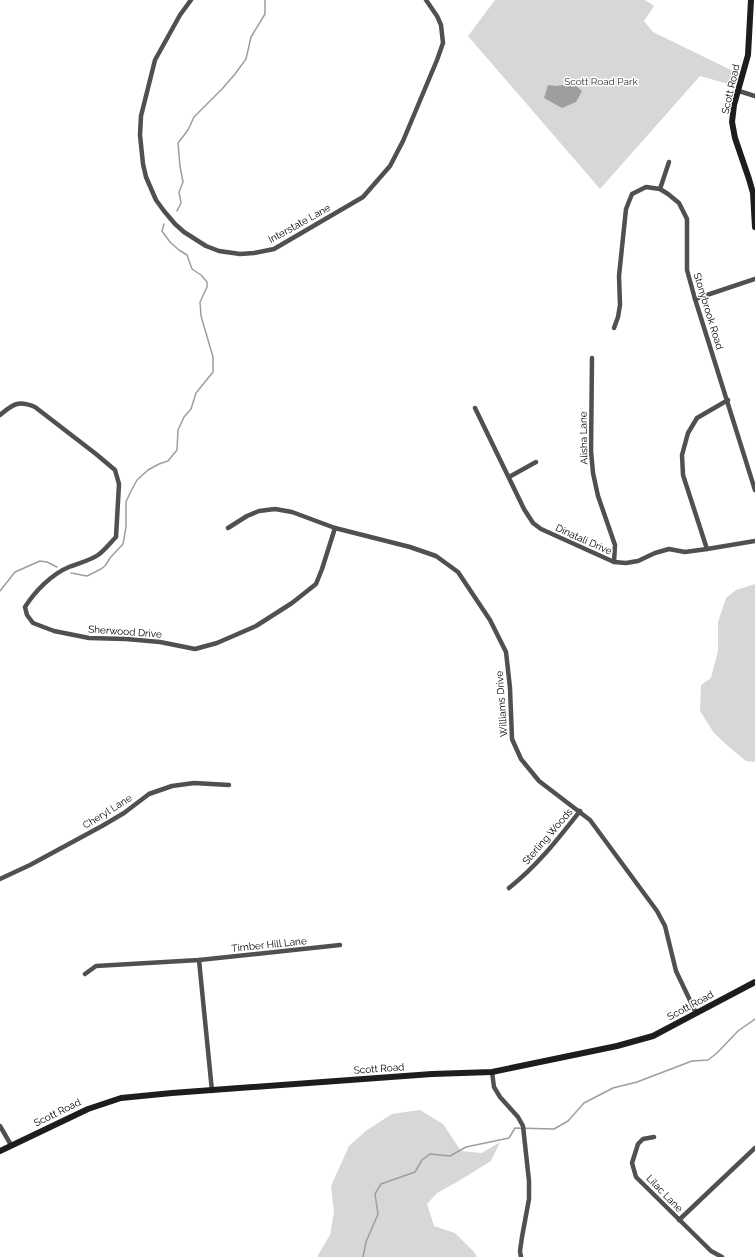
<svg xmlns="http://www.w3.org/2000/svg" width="755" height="1257" viewBox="0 0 755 1257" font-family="Raleway,sans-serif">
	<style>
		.green { fill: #d7d7d7 }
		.water { fill: #9e9e9e }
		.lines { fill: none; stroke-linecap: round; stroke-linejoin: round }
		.stream { stroke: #9e9e9e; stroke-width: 1.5 }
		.minor { stroke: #505050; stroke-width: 4.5 }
		.secondary { stroke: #1d1d1d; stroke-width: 6 }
		.labels { text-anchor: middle; stroke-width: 3; stroke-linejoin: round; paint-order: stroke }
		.park-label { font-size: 10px; fill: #2e2e2e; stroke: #fff }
		.street-label { font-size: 10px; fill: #000; stroke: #fff }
	</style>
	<rect width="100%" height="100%" fill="#fff"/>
	<g class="green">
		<path d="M495,0H645L654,6L644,21L653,32L735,72L732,85L700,76L600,189L468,36Z"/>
		<path d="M755,584V762L746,761L728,746L714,733L700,711L701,685L711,678L718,651V622L726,598L736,590Z"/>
		<path d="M420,1110L443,1124L461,1151L482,1153L500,1142L491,1161L457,1182L437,1193L427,1204L434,1226L455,1233L474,1252L477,1257H318V1255L330,1235L334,1212L331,1186L349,1146L367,1130L392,1114Z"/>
	</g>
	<path class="water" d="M573,83L582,91L576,102L562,108L544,98L548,85L557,86Z"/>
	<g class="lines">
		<g class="stream">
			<path d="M177,211L181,203L179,192L183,182L180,166L178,143L188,130L194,117L222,89L235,74L246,59L251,37L265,14V0"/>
			<path d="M71,573L87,576L101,569L105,566L110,558L123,544L126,527V502L130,493L137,480L148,470L159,464L168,461L177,450L178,430L184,417L191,409L196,393L213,372V357L201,316L200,302L207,287V282L201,275L192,269L187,255L179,250L170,242L162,231L164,224"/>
			<path d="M0,591L15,572L40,561L47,562L57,567"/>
			<path d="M363,1257L366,1242L378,1214L375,1194L381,1184L415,1172L422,1160L430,1154L450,1156L466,1147L509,1138L515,1128L554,1129L568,1121L584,1103L613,1088L637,1082L692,1061L708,1060L717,1053L738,1031L755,1019"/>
		</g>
		<g class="minor">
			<path d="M191,0L180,15L155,60L141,116L140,135L143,164L146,177L156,200L164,211L175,224L184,232L206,246L219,251L240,254L254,253L274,249L363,197L390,166L403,141L437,60L443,43L441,25L437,16L426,0"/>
			<path d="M739,91L755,96"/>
			<path d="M660,189L669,162"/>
			<path d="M695,299L755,279"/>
			<path d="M614,328L618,317L620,305L619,276L626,209L632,194L646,187L660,189L668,194L679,203L687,219V270L695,299L755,490"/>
			<path d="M592,358L591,451L593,473L598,496L615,545L614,562"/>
			<path d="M475,408L524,509L533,523L541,529L614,562L626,563L638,561L655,553L669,549L685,552L707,549L755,541"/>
			<path d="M0,415C13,404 18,400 35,407L96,454L115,470L119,484L116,537C110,543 105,550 98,555C89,561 79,563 69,567C52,574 35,591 25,607L27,615L33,623L54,631L89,638L126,639L160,642L195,649L217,643L256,626L292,603L316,584L322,569L335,528"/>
			<path d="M509,477L536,462"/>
			<path d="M228,528L247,516L259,511L275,509L292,512L335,528L410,547L436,556L458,572L490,620L506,652L510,688L512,739L521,759L539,781L590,820L657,911L665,926L676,971L696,1013"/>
			<path d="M707,549L683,475L682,455L688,433L697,418L728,400"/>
			<path d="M0,879L30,865L102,826L124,813L149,794L172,786L194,783L229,785"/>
			<path d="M509,888C538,865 557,840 580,811"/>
			<path d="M199,960L212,1091"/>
			<path d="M85,974L96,966L199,960L340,945"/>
			<path d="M492,1072L494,1087L500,1097L518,1117L523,1126L529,1181V1199L522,1237L520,1251L521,1257"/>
			<path d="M0,1126L11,1145"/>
			<path d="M654,1137L643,1139L638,1144L632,1163L636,1177L711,1251L722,1257"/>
			<path d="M679,1220L755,1148"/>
		</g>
		<g class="secondary">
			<path d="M751,0L748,55L734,105L732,122L735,138L749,179L753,193L755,227"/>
			<path d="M0,1151L88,1109L121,1098L172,1093L432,1074L492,1072L617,1046L653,1036L755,982"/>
		</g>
	</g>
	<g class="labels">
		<g class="park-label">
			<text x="601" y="85">Scott Road Park</text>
		</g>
		<g class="street-label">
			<text transform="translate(730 89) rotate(-77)" y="4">Scott Road</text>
			<text transform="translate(299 223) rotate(-29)" y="4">Interstate Lane</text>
			<text transform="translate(709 311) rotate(73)" y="4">Stonybrook Road</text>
			<text transform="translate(583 438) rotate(-91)" y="4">Alisha Lane</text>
			<text transform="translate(584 539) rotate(24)" y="4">Dinatali Drive</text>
			<text transform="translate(125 631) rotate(4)" y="4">Sherwood Drive</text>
			<text transform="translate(501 704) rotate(-94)" y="4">Williams Drive</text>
			<text transform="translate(107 811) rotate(-32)" y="4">Cheryl Lane</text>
			<text transform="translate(547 836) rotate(-49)" y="4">Sterling Woods</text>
			<text transform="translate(269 944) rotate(-6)" y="4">Timber Hill Lane</text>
			<text transform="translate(690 1005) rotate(-28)" y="4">Scott Road</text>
			<text transform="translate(379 1068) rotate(-4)" y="4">Scott Road</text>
			<text transform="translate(57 1112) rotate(-26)" y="4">Scott Road</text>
			<text transform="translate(665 1193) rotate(46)" y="4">Lilac Lane</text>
		</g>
	</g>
</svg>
